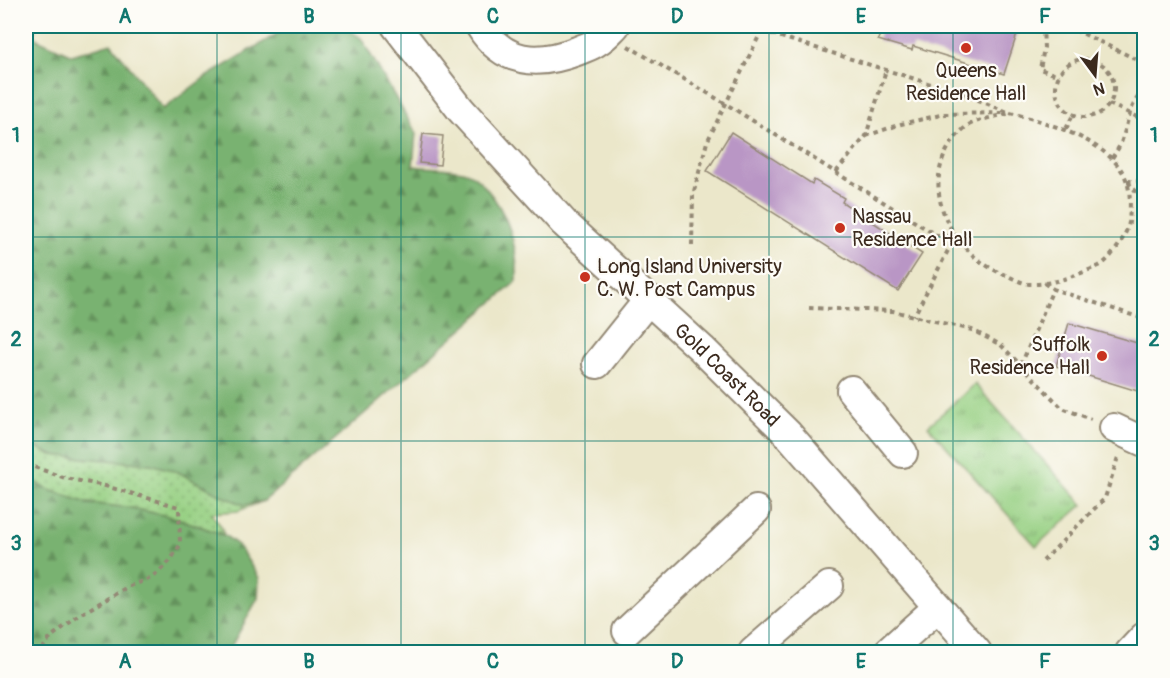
<svg xmlns="http://www.w3.org/2000/svg" width="1170" height="678" viewBox="0 0 1170 678" font-family="Pangolin,sans-serif">
	<style>
		.grass { fill: url(#grass-dots); stroke: #697d50; stroke-width: 1.5 }
		.forest { fill: url(#forest-firs); stroke: #5a6e48; stroke-width: 1.5 }
		.park { fill: url(#park-tufts); stroke: #697d50; stroke-width: 1.5 }
		.building { fill: #b996c5 }
		.lines { fill: none; stroke-linecap: round; stroke-linejoin: round }
		.minor-casing { stroke: #938874; stroke-width: 32 }
		.path { stroke: #938874; stroke-width: 4; stroke-dasharray: 4.5 4.5; stroke-linecap: butt }
		.minor { stroke: #fff; stroke-width: 28 }
		.grid { fill: none; stroke: #0f766e; stroke-width: 1.5; stroke-opacity: 0.55 }
		.poi-dot { fill: #c8321e; stroke: #fdfcf7; stroke-width: 2 }
		.labels { text-anchor: middle; stroke-width: 4.5; stroke-linejoin: round; paint-order: stroke }
		.poi-label { font-size: 20px; fill: #3b2a1e; stroke: #fdfcf7; text-anchor: start }
		.street-label { font-size: 20px; fill: #3b2a1e; stroke: #fdfcf7 }
		.neatline { fill: none; stroke: #0f766e; stroke-width: 2 }
		.grid-label { font-size: 20px; text-anchor: middle; font-weight: bold; fill: #0f766e }
	</style>
	<defs>
		<pattern id="grass-dots" width="8" height="8" patternUnits="userSpaceOnUse" patternTransform="scale(1.5)"><rect width="8" height="8" fill="#97d083"/><path d="M2 2h.1M6 6h.1" fill="none" stroke="#7ca96b" stroke-width="1.8" stroke-linecap="round"/></pattern>
		<pattern id="forest-firs" width="22" height="20" patternUnits="userSpaceOnUse" patternTransform="scale(1.5)"><rect width="22" height="20" fill="#79b271"/><path d="M5 1l3.5 6h-7zM16 11l3.5 6h-7z" fill="#64915c"/></pattern>
		<pattern id="park-tufts" width="24" height="20" patternUnits="userSpaceOnUse" patternTransform="scale(1.5)"><rect width="24" height="20" fill="#97d083"/><path d="M3 7l-1-3M5 7V3M7 7l1-3M15 17l-1-3M17 17v-4M19 17l1-3" fill="none" stroke="#7ca96b"/></pattern>
	</defs>
	<rect width="100%" height="100%" fill="#fdfcf7"/>
	<filter id="ink" filterUnits="userSpaceOnUse"><feTurbulence type="fractalNoise" baseFrequency=".0167" numOctaves="2"/><feDisplacementMap in="SourceGraphic" scale="12" xChannelSelector="R" yChannelSelector="G"/><feConvolveMatrix kernelMatrix="1 2 1 2 8 2 1 2 1" color-interpolation-filters="sRGB"/></filter>
	<filter id="wash" filterUnits="userSpaceOnUse"><feTurbulence type="fractalNoise" baseFrequency=".008" numOctaves="4" result="noise"/><feDisplacementMap in="SourceGraphic" scale="24" xChannelSelector="R" yChannelSelector="G"/><feGaussianBlur stdDeviation="1.35" result="paint"/><feColorMatrix in="noise" values="0 0 0 0 0 0 0 0 0 0 0 0 0 0 0 0 0 1.4 0 .05"/><feComposite in="paint" operator="in"/></filter>
	<g filter="url(#wash)">
		<rect width="100%" height="100%" fill="#ebe7ca"/>
		<path class="grass" d="M26,442L52,455L151,464L179,472L225,497L245,505L264,501L238,511L211,513L221,526L224,535L176,518L131,508L87,503L49,490L26,477Z"/>
		<g class="forest">
			<path d="M26,26H35V38L72,55L111,43L163,109L204,78L290,26H343L361,38L416,133L413,166C426,168 458,168 468,173C474,175 481,182 486,188C509,215 518,245 517,281L264,501L245,505L225,497L178,472L151,464L52,455L26,442Z"/>
			<path d="M26,477L49,490L87,503L131,508L176,518L224,535L238,545L259,578L258,598L228,652H26Z"/>
		</g>
		<path class="park" d="M975,384L1083,505L1036,546L928,426Z"/>
		<g id="blocks">
			<g class="building">
				<path d="M882,26H999L1018,31L1004,74L913,46L912,50L878,40Z"/>
				<path d="M731,132L812,184L814,180L844,198L842,202L922,254L898,291L707,171Z"/>
				<path d="M423,134L443,136L440,165L419,163Z"/>
				<path d="M1069,323L1144,345V393L1056,366Z"/>
			</g>
		</g>
	</g>
	<g filter="url(#ink)">
		<use href="#blocks" fill-opacity="0" stroke="#938874" stroke-width="1.5"/>
		<g class="lines">
			<defs>
				<g id="minor">
					<path id="s1" d="M396,26L461,110L564,223L702,349L788,434L977,652"/>
					<path d="M480,26C503,64 538,66 577,51C584,48 592,46 598,41C605,37 610,31 615,26"/>
					<path d="M597,364L649,299"/>
					<path d="M851,390L903,453"/>
					<path d="M1114,428L1144,442"/>
					<path d="M627,631L756,510"/>
					<path d="M753,652L829,586"/>
					<path d="M888,652L938,607"/>
					<path d="M1130,652L1144,637"/>
				</g>
			</defs>
			<use href="#minor" class="minor-casing"/>
			<g class="path">
				<path d="M746,26L966,95L1010,113"/>
				<path d="M1043,26L1044,48L1040,69L1059,76"/>
				<path d="M1067,26L1144,63"/>
				<path d="M628,46L726,104L936,235L955,237L914,316"/>
				<circle cx="1085" cy="88" r="29"/>
				<path d="M1109,104L1144,120"/>
				<path d="M1010,113C1046,121 1115,143 1127,182C1131,194 1130,210 1129,222C1127,235 1111,260 1099,266C1076,275 1054,285 1029,284C1022,283 1014,279 1008,276C946,254 910,174 967,126C975,120 1000,116 1010,113Z"/>
				<path d="M1066,129L1073,115"/>
				<path d="M866,136L901,124L945,114L1003,113"/>
				<path d="M1112,158C1116,152 1120,146 1122,140C1128,122 1130,103 1144,90"/>
				<path d="M836,172L866,136L886,70"/>
				<path d="M1127,181H1144"/>
				<path d="M1128,182L1144,201"/>
				<path d="M692,245L693,195L707,142L764,26"/>
				<path d="M1044,283L1053,289L1144,319"/>
				<path d="M809,308L893,311L972,330L1001,345L1062,408L1091,419"/>
				<path d="M1021,365L1053,289"/>
				<path d="M26,464L65,478L105,486L179,507L180,545L170,561L152,578L129,586L81,614L51,637L40,652"/>
				<path d="M1043,561L1105,498L1118,457"/>
			</g>
			<use href="#minor" class="minor"/>
		</g>
	</g>
	<path class="grid" d="M217,26V652M401,26V652M585,26V652M769,26V652M953,26V652M26,237H1144M26,441H1144"/>
	<g class="poi-dot">
		<circle cx="966" cy="48" r="6"/>
		<circle cx="840" cy="228" r="6"/>
		<circle cx="585" cy="277" r="6"/>
		<circle cx="1102" cy="356" r="6"/>
	</g>
	<g class="labels">
		<g class="poi-label">
			<text x="966" y="77" text-anchor="middle">Queens<tspan x="966" dy="23">Residence Hall</tspan></text>
			<text x="852" y="223">Nassau<tspan x="852" dy="23">Residence Hall</tspan></text>
			<text x="597" y="273">Long Island University<tspan x="597" dy="23">C. W. Post Campus</tspan></text>
			<text x="1090" y="351" text-anchor="end">Suffolk<tspan x="1090" dy="23">Residence Hall</tspan></text>
		</g>
		<g class="street-label">
			<text dy="7" stroke="none"><textPath href="#s1" startOffset="482">Gold Coast Road</textPath></text>
		</g>
	</g>
	<rect width="1170" height="678" fill="none" stroke="#fdfcf7" stroke-width="66"/>
	<g transform="translate(1095 75) rotate(164)" stroke="#fdfcf7" stroke-width="4.5" paint-order="stroke">
	<path d="M0-4.5L10 22L0 15L-10 22Z" fill="#3b2a1e"/>
	<text y="-9" font-size="16" font-weight="bold" text-anchor="middle" fill="#3b2a1e">N</text>
	</g>
	<rect x="33" y="33" width="1104" height="612" class="neatline"/>
	<g class="grid-label">
		<text x="125" y="23">A</text>
		<text x="309" y="23">B</text>
		<text x="493" y="23">C</text>
		<text x="677" y="23">D</text>
		<text x="861" y="23">E</text>
		<text x="1045" y="23">F</text>
		<text x="16" y="142">1</text>
		<text x="1154" y="142">1</text>
		<text x="16" y="346">2</text>
		<text x="1154" y="346">2</text>
		<text x="16" y="550">3</text>
		<text x="1154" y="550">3</text>
		<text x="125" y="668">A</text>
		<text x="309" y="668">B</text>
		<text x="493" y="668">C</text>
		<text x="677" y="668">D</text>
		<text x="861" y="668">E</text>
		<text x="1045" y="668">F</text>
	</g>
</svg>
